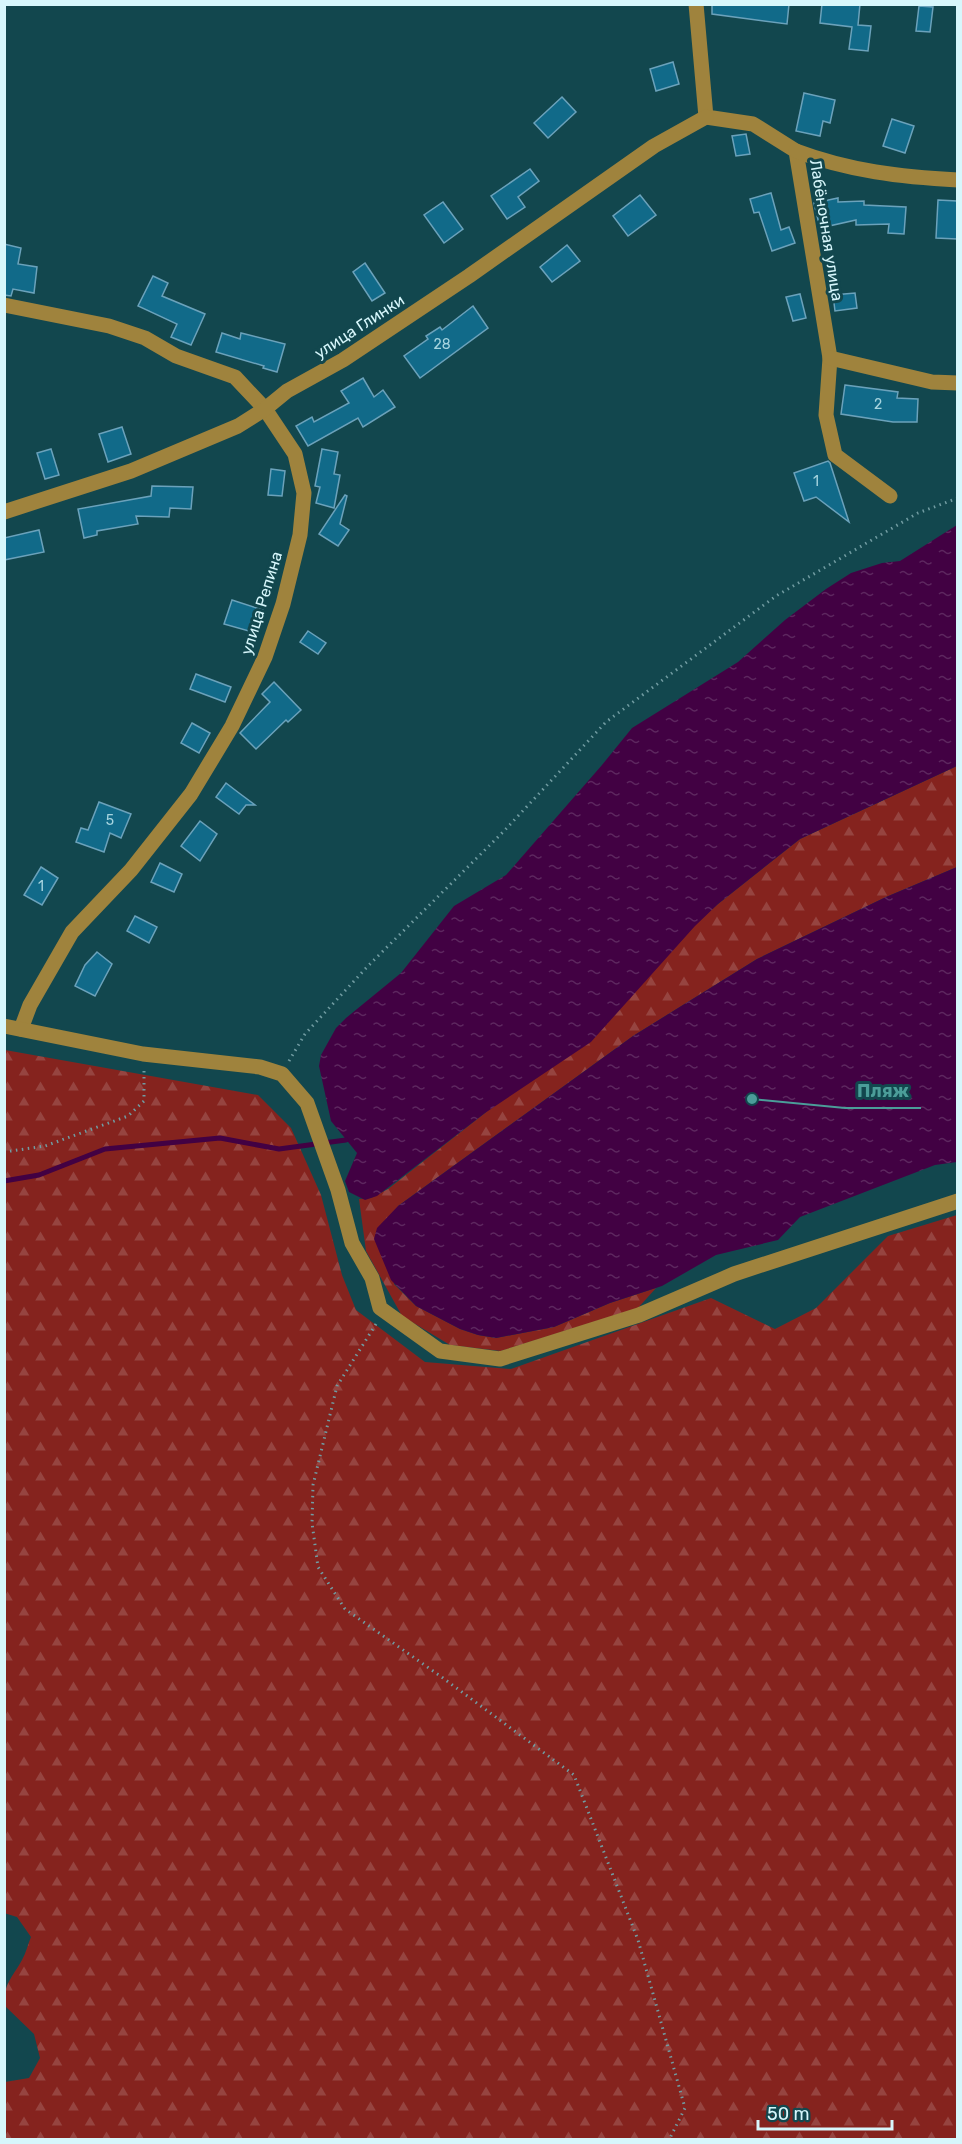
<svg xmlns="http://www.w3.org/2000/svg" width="962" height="2144" viewBox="0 0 962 2144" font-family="Rubik,sans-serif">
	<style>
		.forest { fill: url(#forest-firs) }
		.water { fill: url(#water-ripples) }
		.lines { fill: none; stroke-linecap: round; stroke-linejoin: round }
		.stream { stroke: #420143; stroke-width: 5 }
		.building { fill: #116a89; stroke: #6ba2bb; stroke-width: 1.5 }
		.path { stroke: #719ca2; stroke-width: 3; stroke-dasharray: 1.5 4.5; stroke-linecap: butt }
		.minor { stroke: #9f833d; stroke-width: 15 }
		.labels { text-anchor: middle; stroke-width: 6; stroke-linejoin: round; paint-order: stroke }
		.number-label { font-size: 14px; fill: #a6d4df }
		.street-label { font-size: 16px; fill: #d7f7fc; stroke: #12474e }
		.leader { fill: none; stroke: #4b9d99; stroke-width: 2 }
		.callout-dot { fill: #4b9d99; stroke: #12474e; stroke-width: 2 }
		.callout-label { font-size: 18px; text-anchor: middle; font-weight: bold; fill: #4b9d99; stroke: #12474e; stroke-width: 6; stroke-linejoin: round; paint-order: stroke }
	</style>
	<defs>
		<pattern id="forest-firs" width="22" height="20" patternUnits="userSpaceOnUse" patternTransform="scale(1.5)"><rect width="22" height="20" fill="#85231e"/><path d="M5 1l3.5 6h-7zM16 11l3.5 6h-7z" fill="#964440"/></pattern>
		<pattern id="water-ripples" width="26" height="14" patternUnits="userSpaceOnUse" patternTransform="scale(1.5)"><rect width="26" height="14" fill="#420143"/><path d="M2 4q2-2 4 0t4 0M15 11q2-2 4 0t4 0" fill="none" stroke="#5d275f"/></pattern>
	</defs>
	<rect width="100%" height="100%" fill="#12474e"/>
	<g class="forest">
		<path d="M957,766V867L886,897L757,959L633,1036L398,1206L394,1284L416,1306L460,1329L478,1335L496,1338L554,1327L610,1303L656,1288L638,1308L501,1351L450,1345L402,1316L366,1251L359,1199L371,1198L388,1189L485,1113L718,904L800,839Z"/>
		<path d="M5,1050L258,1095L291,1128L321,1195L342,1275L356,1310L425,1362L511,1369L711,1298L775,1329L816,1308L888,1236L957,1215V2139H5V2082L29,2078L40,2058L34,2034L4,2005C4,1983 12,1978 22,1960C26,1953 28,1944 31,1937L17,1917L4,1913Z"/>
	</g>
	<g class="water">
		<path d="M957,525V766L800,839L718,904L695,926L591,1042L485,1113L377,1196L365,1200L349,1192L345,1181L357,1153L331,1121L319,1066L321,1055L336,1028L346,1018L401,973L454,906L506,875L602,765L632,728L738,662L785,620L826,589L851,573L882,563L900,561Z"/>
		<path d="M957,867V1162L935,1165L800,1217L778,1240L716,1255L662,1286L610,1303L554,1327L496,1338L478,1335L460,1329L416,1306L391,1280L374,1239L377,1228L398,1206L633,1036L757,959L886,897Z"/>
	</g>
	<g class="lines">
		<path class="stream" d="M4,1181L39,1175L105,1149L220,1138L279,1149L346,1140"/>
	</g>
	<g class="building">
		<path d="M712,4H789L787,24L712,14Z"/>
		<path d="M822,4H860L858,25L871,26L868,51L849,49L852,27L820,23Z"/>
		<path d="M919,6L933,7L930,32L916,31Z"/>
		<path d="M673,62L679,84L656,91L650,69Z"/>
		<path d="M804,93L835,100L830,123L823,121L820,136L796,131Z"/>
		<path d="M562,97L576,112L548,138L534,123Z"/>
		<path d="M892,119L914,126L905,153L883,146Z"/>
		<path d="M746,134L750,154L736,156L732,136Z"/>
		<path d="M530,169L539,181L518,197L525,207L507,219L491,196Z"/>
		<path d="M771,193L781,230L789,227L795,243L772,251L759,212L754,213L750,199Z"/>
		<path d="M640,195L656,215L628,236L613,216Z"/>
		<path d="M838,198V202L864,201V205L906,207L904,234L888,233L889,224L856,225V220L820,228L814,203Z"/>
		<path d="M938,200L957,201V239L936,238Z"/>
		<path d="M443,202L463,229L444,243L424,215Z"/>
		<path d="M4,244L21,248L18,264L37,267L34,293L13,289L11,296L4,295Z"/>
		<path d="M567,245L580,261L552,282L540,267Z"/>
		<path d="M365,263L385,293L372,301L353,272Z"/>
		<path d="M153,276L168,283L162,296L205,314L191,345L171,337L177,324L138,306Z"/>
		<path d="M855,293L857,308L835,311L833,295Z"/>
		<path d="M800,294L806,318L793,321L786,297Z"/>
		<path d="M473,306L488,328L420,378L404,356L428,339L426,336L440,327L442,330Z"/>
		<path d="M222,333L240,339L241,333L285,344L277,372L263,368L264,366L216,352Z"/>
		<path d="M363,378L374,397L383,390L395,407L363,427L358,418L308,446L296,426L312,417L314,422L349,403L341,391Z"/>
		<path d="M845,385L898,392L897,398L918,399L917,422H893L841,414Z"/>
		<path d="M122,427L131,454L108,462L99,434Z"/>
		<path d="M51,449L59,475L45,479L37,453Z"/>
		<path d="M322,449L338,452L334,474L340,475L334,508L316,503L320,487L315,486Z"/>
		<path d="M828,461L830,463L849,522L816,497L804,501L794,473Z"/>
		<path d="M271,469L285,471L282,496L268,495Z"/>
		<path d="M152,486L193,487L191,509L170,508L169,517L136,516L138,524L97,531V535L84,538L78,509L151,496Z"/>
		<path d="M345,495L347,496L340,524L349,530L338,546L319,534Z"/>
		<path d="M39,530L44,552L4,560V538Z"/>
		<path d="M232,600L263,610L256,633L224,624Z"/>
		<path d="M308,631L326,643L318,654L300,642Z"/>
		<path d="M196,674L231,687L225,702L190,689Z"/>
		<path d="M274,682L301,710L288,722L286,720L256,749L240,733L270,702L262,694Z"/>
		<path d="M192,723L210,733L199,753L181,743Z"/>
		<path d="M226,783L239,793L255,805H246L239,814L216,797Z"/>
		<path d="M99,802L131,814L121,838L110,833L104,852L76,842L81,828L88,830Z"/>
		<path d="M200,821L217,834L200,861L181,846Z"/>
		<path d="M160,863L182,874L174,892L151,882Z"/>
		<path d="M41,867L58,878L42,905L24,895Z"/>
		<path d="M135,916L157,927L149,943L127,931Z"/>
		<path d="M97,952L112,964L95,996L75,986L85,965Z"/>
	</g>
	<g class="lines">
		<g class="path">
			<path d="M289,1061L305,1034L367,967L504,831L606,722L776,596L918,513L958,498"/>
			<path d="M4,1152L45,1146L128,1116L144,1101V1071"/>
			<path d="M376,1324L337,1386L313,1485L312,1523L318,1567L345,1609L443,1678L574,1775L638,1940L685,2108L669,2140"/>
		</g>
		<g class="minor">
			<path d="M696,4L706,117L753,124L796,151L830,358L826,415L835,455L890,496"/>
			<path d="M796,151C849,171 901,177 958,180"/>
			<path d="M4,305L109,326L145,338L176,356L235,377L265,409L295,454L304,493L300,535L283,604L265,657L232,726L191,794L131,870L72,932L30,1005L21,1029"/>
			<path d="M830,358L932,382L958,383"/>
			<path d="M4,512L131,471L238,426L265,409L287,391L343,360L469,276L654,146L706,117"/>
			<path d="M4,1026L143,1054L260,1067L282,1074L307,1103L338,1190L352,1243L372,1278L380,1308L440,1351L500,1359L639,1315L734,1274L958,1201"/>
		</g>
	</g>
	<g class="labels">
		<g class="number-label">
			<text x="442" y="349">28</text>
			<text x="878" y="409">2</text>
			<text x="816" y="486">1</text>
			<text x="110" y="825">5</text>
			<text x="41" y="891">1</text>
		</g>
		<g class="street-label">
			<text transform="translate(827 230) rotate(81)" y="6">Лабёночная улица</text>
			<text transform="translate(359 326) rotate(-33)" y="6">улица Глинки</text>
			<text transform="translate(261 603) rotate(-73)" y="6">улица Репина</text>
		</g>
	</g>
	<path class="leader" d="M752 1099L845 1108H921"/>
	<circle class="callout-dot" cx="752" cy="1099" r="6"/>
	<g class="callout-label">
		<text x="883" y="1097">Пляж</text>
	</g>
	<rect width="962" height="2144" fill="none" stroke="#d7f7fc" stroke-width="12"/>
	<path d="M758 2120v9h134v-9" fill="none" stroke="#d7f7fc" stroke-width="3"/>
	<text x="767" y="2120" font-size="18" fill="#d7f7fc" stroke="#12474e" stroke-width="4.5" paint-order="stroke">50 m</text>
</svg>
